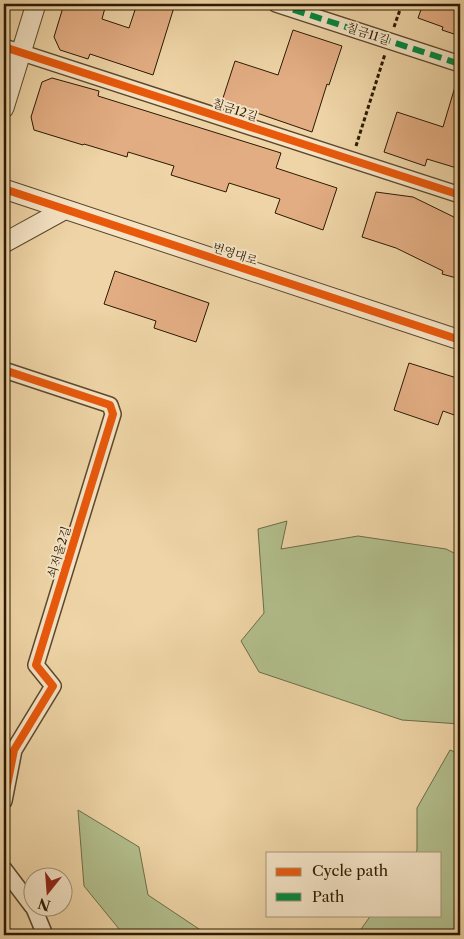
<svg xmlns="http://www.w3.org/2000/svg" width="464" height="939" viewBox="0 0 464 939" font-family="'Libre Caslon Text','Noto Serif KR',serif">
	<style>
		.green { fill: #b2be8c; stroke: #6e6c47 }
		.building { fill: #e3ad83; stroke: #2b1a02 }
		.lines { fill: none; stroke-linecap: round; stroke-linejoin: round }
		.minor-casing { stroke: #5c482b; stroke-width: 18 }
		.tertiary-casing { stroke: #5c482b; stroke-width: 21 }
		.path { stroke: #2b1a02; stroke-width: 3; stroke-dasharray: 4 2.5; stroke-linecap: butt }
		.minor { stroke: #f4e3c5; stroke-width: 15 }
		.tertiary { stroke: #f4e3c5; stroke-width: 19 }
		.quiet { stroke: #00873e; stroke-width: 6; stroke-dasharray: 12 6; stroke-linecap: butt }
		.cycleway-casing { stroke: #f4e3c5; stroke-width: 11 }
		.cycleway { stroke: #e8590c; stroke-width: 8 }
		.labels { text-anchor: middle; stroke-width: 4; stroke-linejoin: round; paint-order: stroke }
		.street-label { font-size: 12px; fill: #2b1a02; stroke: #f4e3c5 }
	</style>
	<rect width="100%" height="100%" fill="#eed4a6"/>
	<filter id="stains"><feTurbulence type="fractalNoise" baseFrequency=".004" numOctaves="4"/><feColorMatrix values="0 0 0 0 .2 0 0 0 0 .09 0 0 0 0 .02 0 0 0 .5 -.17"/></filter>
	<radialGradient id="worn" r=".72"><stop offset=".6" stop-color="#630" stop-opacity="0"/><stop offset="1" stop-color="#630" stop-opacity=".3"/></radialGradient>
	<g class="green">
		<path d="M287,521L281,549L358,536L446,549L460,556V724L402,720L259,672L241,641L264,613L258,529Z"/>
		<path d="M450,750L460,754V935H357L371,915H440V853H416L417,850V808Z"/>
		<path d="M78,810L139,847L148,895L208,935H124L84,886Z"/>
	</g>
	<g class="building">
		<path d="M64,4H106L102,19L129,28L137,4H175L153,75L90,54L88,59L60,50L54,37Z"/>
		<path d="M423,4H460V36L442,30L443,27L418,18Z"/>
		<path d="M293,30L342,46L329,85L327,84L312,132L222,101L235,61L278,75Z"/>
		<path d="M52,78L99,91L98,96L281,153L276,168L337,188L323,230L275,213L280,199L229,183L226,192L171,175L174,166L128,152L127,157L84,144L83,145L34,130L31,117L42,82Z"/>
		<path d="M457,80L460,81V169L427,159L425,166L384,152L397,112L443,127Z"/>
		<path d="M376,192L413,197L460,220V279L442,274L443,271L396,248L362,237Z"/>
		<path d="M115,271L209,303L196,342L154,328L156,321L104,304Z"/>
		<path d="M409,363L460,379V417L443,411L438,425L394,410Z"/>
	</g>
	<g class="lines">
		<defs>
			<g id="minor">
				<path d="M276,4L460,64"/>
				<path d="M4,47L460,195"/>
				<path d="M4,370L110,405L113,414L36,665L53,686L14,750L4,801"/>
				<path d="M4,869L32,906"/>
				<path d="M33,906L45,935"/>
			</g>
			<g id="tertiary">
				<path d="M4,108L36,4"/>
				<path d="M4,189L460,340"/>
				<path d="M4,243L64,210"/>
			</g>
		</defs>
		<use href="#minor" class="minor-casing"/>
		<use href="#tertiary" class="tertiary-casing"/>
		<g class="path">
			<path d="M394,27L402,4"/>
			<path d="M356,146L385,54"/>
		</g>
		<use href="#minor" class="minor"/>
		<use href="#tertiary" class="tertiary"/>
		<path class="quiet" d="M276,4L460,64"/>
		<defs>
			<g id="cycleway">
				<path d="M4,47L460,195"/>
				<path d="M4,189L460,340"/>
				<path d="M4,370L110,405L113,414L36,665L53,686L14,750L4,801"/>
			</g>
		</defs>
		<use href="#cycleway" class="cycleway-casing"/>
		<use href="#cycleway" class="cycleway"/>
	</g>
	<g class="labels">
		<g class="street-label">
			<text transform="translate(368 34) rotate(18)" y="4">칠금11길</text>
			<text transform="translate(235 110) rotate(18)" y="4">칠금12길</text>
			<text transform="translate(235 254) rotate(18)" y="4">번영대로</text>
			<text transform="translate(59 552) rotate(-73)" y="4">쇠저울2길</text>
		</g>
	</g>
	<rect width="464" height="939" fill="none" stroke="#eed4a6" stroke-width="20"/>
	<rect x="5" y="5" width="454" height="929" fill="none" stroke="#2b1a02" stroke-width="2.5"/>
	<rect x="10" y="10" width="444" height="919" fill="none" stroke="#2b1a02"/>
	<rect x="266" y="852" width="175" height="65" fill="#f4e3c5" stroke="#a49377"/>
	<rect x="276" y="868" width="25" height="8" fill="#e8590c" stroke="#a49377"/>
	<text x="312" y="876" font-size="15" fill="#2b1a02">Cycle path</text>
	<rect x="276" y="893" width="25" height="8" fill="#00873e" stroke="#a49377"/>
	<text x="312" y="902" font-size="15" fill="#2b1a02">Path</text>
	<g transform="translate(48 892) rotate(197)"><circle r="24" fill="#f4e3c5" stroke="#a49377"/>
	<path d="M0-4L9 19L0 12L-9 19Z" fill="#8f2418"/>
	<text y="-8" font-size="14" font-weight="bold" text-anchor="middle" fill="#2b1a02">N</text>
	</g>
	<rect width="100%" height="100%" filter="url(#stains)"/>
	<rect width="100%" height="100%" fill="url(#worn)"/>
</svg>
